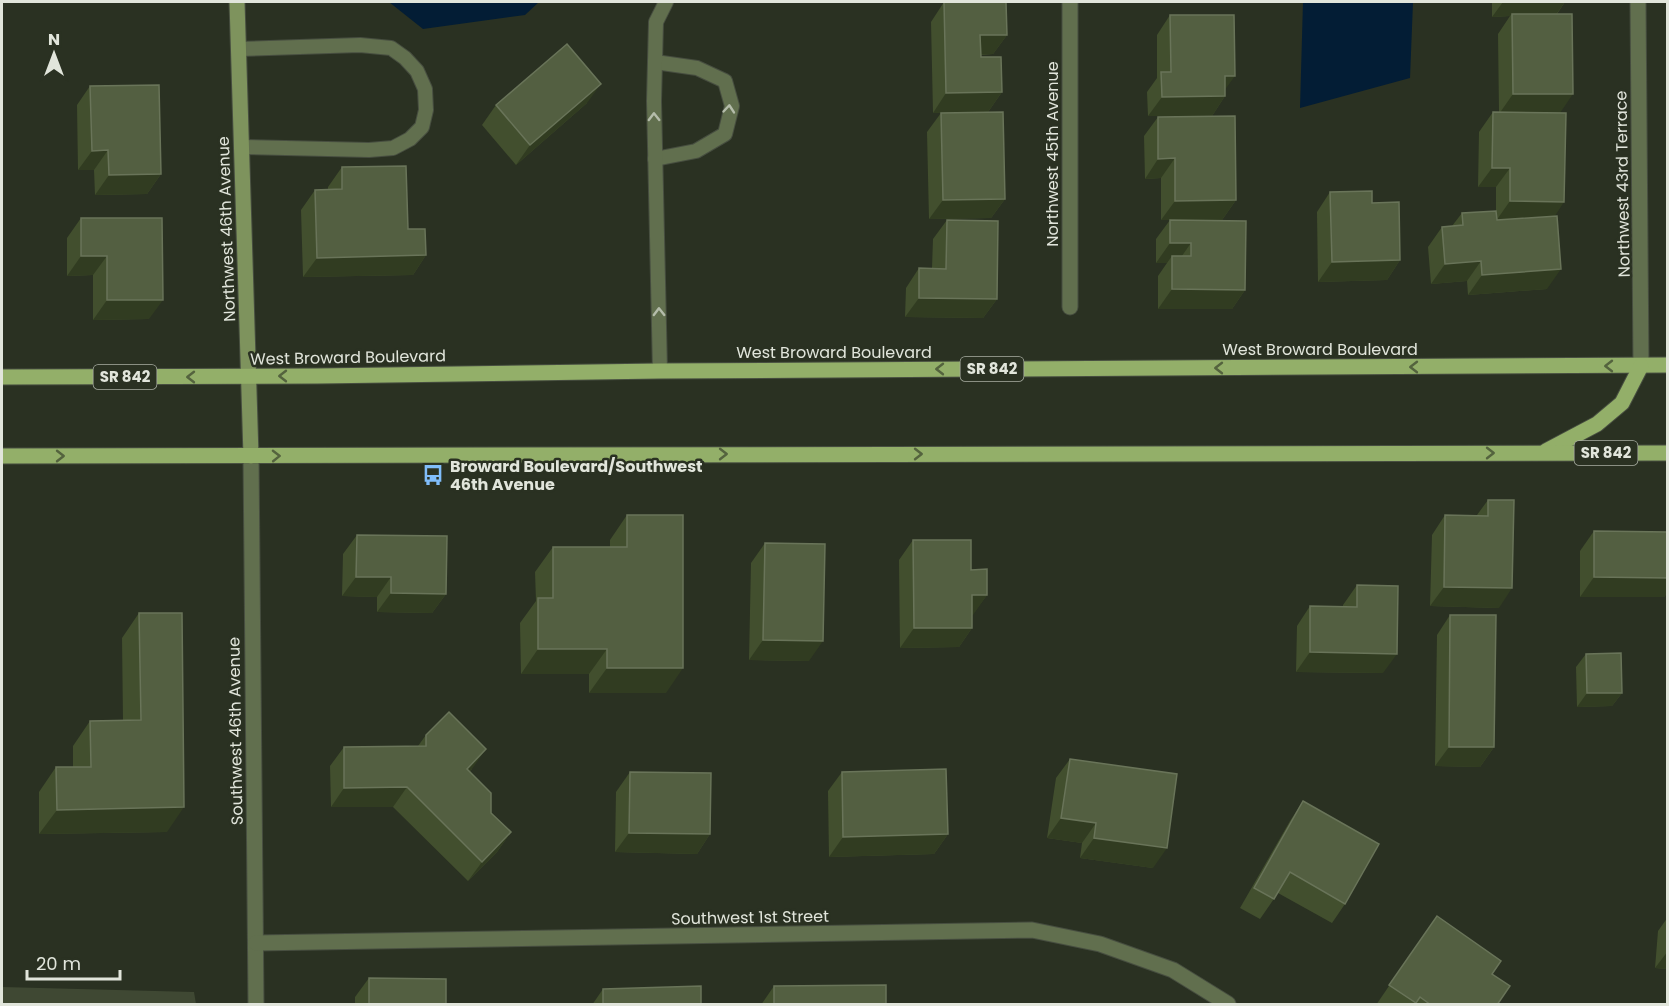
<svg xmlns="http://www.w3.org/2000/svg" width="1669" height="1006" viewBox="0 0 1669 1006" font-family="Poppins,sans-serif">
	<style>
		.green { fill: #3f4833 }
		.water { fill: #031d35 }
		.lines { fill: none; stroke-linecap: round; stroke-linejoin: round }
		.lane-casing { stroke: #474e40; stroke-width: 16 }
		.street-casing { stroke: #474e40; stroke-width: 17 }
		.secondary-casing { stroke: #474e40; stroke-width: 17 }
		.primary-casing { stroke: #474e40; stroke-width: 17 }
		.lane { stroke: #616f4e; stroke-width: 14 }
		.street { stroke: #616f4e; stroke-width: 15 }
		.secondary { stroke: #7e935d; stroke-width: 15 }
		.primary { stroke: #93af69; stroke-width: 15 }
		.wall { fill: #424f2e }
		.shaded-wall { fill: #313c21 }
		.building { fill: #535f41; stroke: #697459; stroke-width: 1.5 }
		.oneway { stroke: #b4bcaa }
		.oneway2 { stroke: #54633e }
		.labels { text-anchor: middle; stroke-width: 5; stroke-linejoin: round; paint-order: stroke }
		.shield { fill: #2a3122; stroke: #aaafa4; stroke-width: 1.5 }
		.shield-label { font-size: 15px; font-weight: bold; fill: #e1e5db }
		.street-label { font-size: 16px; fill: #e1e5db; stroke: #2a3122 }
		.poi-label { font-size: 16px; font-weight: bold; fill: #e1e5db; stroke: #2a3122; text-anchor: start }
	</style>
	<rect width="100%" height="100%" fill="#2a3122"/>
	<path class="green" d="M2,987L194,992L196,1004H2Z"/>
	<g class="water">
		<path d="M389,2H539L525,15L423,29Z"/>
		<path d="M1303,2H1413L1410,78L1300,108Z"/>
	</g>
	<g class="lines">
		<defs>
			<g id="lane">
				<path d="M239,49L360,45L391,48L405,58L417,71L425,89L426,110L422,127L410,139L393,148L369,150L242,147"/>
				<path d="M655,62L697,68L725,81L732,106L725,134L696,151L655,159"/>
				<path d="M660,371L654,101L656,22L666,2"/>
			</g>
			<g id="street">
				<path d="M1070,2V307"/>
				<path d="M1638,2L1641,366"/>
				<path d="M251,456L256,1004"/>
				<path d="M256,943L1032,930L1100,944L1173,970L1228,1004"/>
			</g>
			<path id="secondary" d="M237,2L251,456"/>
			<g id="primary">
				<path d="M2,377L317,376L660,371L1668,365"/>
				<path d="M1546,451L1597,424L1622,403L1641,366"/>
				<path d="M2,456L1668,453"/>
			</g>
		</defs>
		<use href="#lane" class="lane-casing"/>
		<use href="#street" class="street-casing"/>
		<use href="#secondary" class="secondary-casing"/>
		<use href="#primary" class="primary-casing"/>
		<use href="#lane" class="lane"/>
		<use href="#street" class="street"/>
		<use href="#secondary" class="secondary"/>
		<use href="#primary" class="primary"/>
	</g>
	<g class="wall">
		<path d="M944,2L1007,35L993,54L981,55V57L1002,92L988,112L933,113L931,22Z"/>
		<path d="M1492,2H1565L1557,14L1560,113L1555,216L1547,289L1468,295L1467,281L1431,284L1428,247L1442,227L1452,226L1462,213L1496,211V187H1478L1479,132L1493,112H1499L1498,34L1510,16L1492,17Z"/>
		<path d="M1170,15L1225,89V96L1212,116H1148L1147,92L1157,78V35Z"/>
		<path d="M90,86L161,174L147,194L95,195L94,170H78L77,105Z"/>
		<path d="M587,103L516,165L482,125L496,105Z"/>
		<path d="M941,113L1005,199L991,218L929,219L927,132Z"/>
		<path d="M1158,117L1236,200L1222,220H1190L1245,290L1232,309H1158V276L1167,263H1156V239L1170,220H1161V178L1145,179L1144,136Z"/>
		<path d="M342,167L408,229L426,255L413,275L303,277L301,210L315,190H328V187Z"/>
		<path d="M1330,192L1400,260L1387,280L1318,282L1317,212Z"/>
		<path d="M81,218L149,319L93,320V275L67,276V238Z"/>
		<path d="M947,220L997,299L983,318L905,317L906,288L919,268H932L933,239Z"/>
		<path d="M1488,500L1499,608L1430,606L1432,535L1445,515H1477Z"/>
		<path d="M627,515L666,693H589V674H521L520,623L536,601L535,572L553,547H610V540Z"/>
		<path d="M1594,531L1668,532V592L1664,597H1580V551Z"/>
		<path d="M357,535L446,594L432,613L377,612V597L342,596L343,554Z"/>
		<path d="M913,540L971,570L987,595L972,615V628L959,647L900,648L899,560Z"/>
		<path d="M765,543L809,661L749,660L751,563Z"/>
		<path d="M1357,585L1383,673L1296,672L1297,626L1310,606L1343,607V605Z"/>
		<path d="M139,613L167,832L39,834V792L56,767H73V746L90,721H123L122,638Z"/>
		<path d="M1450,615L1494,747L1480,767L1435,766L1437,635Z"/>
		<path d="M1586,654L1622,693L1612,706L1577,707L1576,667Z"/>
		<path d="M426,735L472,769L470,771L491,813L511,832L497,852L468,881L393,807H331L330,766L344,747L418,746Z"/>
		<path d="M1070,759L1153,868L1080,858L1082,843L1047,838L1056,778Z"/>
		<path d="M630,772L710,834L697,854L615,852L616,792Z"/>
		<path d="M842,772L948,834L934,854L829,857L828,791Z"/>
		<path d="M1303,801L1345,904L1332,923L1278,893L1260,919L1240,908L1290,821Z"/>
		<path d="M1437,916L1492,974L1497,1005H1376Z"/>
		<path d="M1668,917V969L1655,968L1658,931Z"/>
		<path d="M369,978L446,1005H355V997Z"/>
		<path d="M774,986L886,1005H761Z"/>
		<path d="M603,989L701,1005H592Z"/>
	</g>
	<g class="shaded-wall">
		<path d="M1503,2H1565L1555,16L1512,14L1510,16L1492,17Z"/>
		<path d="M980,35H1007L993,54L967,55Z"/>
		<path d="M1225,76H1235L1221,95Z"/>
		<path d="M601,84L587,103L516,165L530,145Z"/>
		<path d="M1002,92L988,112L933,113L946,93Z"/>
		<path d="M1513,94H1573L1560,113L1499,114Z"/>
		<path d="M1225,96L1212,116H1148L1162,97Z"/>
		<path d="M108,150L94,170H78L92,151Z"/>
		<path d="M1175,158L1161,178L1145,179L1158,159Z"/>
		<path d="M1492,168H1510L1496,187H1478Z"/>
		<path d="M161,174L147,194L95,195L109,175Z"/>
		<path d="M1005,199L991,218L929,219L943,200Z"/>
		<path d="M1236,200L1222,220H1161L1175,201Z"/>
		<path d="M1510,201L1564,202L1551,222L1496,221Z"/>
		<path d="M1170,243H1191L1177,263L1172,256L1167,263H1156Z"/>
		<path d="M426,255L413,275L303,277L317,258Z"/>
		<path d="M81,256H107L93,275L67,276Z"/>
		<path d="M1400,260L1387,280L1318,282L1332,262Z"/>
		<path d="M1481,261L1467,281L1431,284L1445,264Z"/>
		<path d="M1561,269L1547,289L1468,295L1482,275Z"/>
		<path d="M1172,289L1245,290L1232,309H1158Z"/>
		<path d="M919,298L997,299L983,318L905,317Z"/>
		<path d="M107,300H163L149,319L93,320Z"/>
		<path d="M356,577H391L377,597L342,596Z"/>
		<path d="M1594,577L1668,578V592L1664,597H1580Z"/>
		<path d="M1444,587L1512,588L1499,608L1430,606Z"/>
		<path d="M391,593L446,594L432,613L377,612Z"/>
		<path d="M972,595H987L973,615H958Z"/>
		<path d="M914,628H972L959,647L900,648Z"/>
		<path d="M763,640L823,641L809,661L749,660Z"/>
		<path d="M538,649H607L589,674H521Z"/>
		<path d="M1310,652L1397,654L1383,673L1296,672Z"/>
		<path d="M607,668H683L666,693H589Z"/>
		<path d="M1587,693H1622L1612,706L1577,707Z"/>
		<path d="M1449,747H1494L1480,767L1435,766Z"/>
		<path d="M486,749L472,769L453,788L467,769Z"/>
		<path d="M407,787L393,807H331L344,788Z"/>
		<path d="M184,807L167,832L39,834L57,810Z"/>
		<path d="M1061,818L1096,823L1082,843L1047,838Z"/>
		<path d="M511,832L497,852L468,881L482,862Z"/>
		<path d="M629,833L710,834L697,854L615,852Z"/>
		<path d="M948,834L934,854L829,857L843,837Z"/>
		<path d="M1094,838L1167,848L1153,868L1080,858Z"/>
		<path d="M1668,951V969L1655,968Z"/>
	</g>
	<g class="building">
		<path d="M944,2H1006L1007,35H980L981,57H1001L1002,92L946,93Z"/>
		<path d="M1512,14H1572L1573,94H1513Z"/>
		<path d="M1170,15H1234L1235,76H1225V96L1162,97L1161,72H1171Z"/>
		<path d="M567,44L601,84L530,145L496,105Z"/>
		<path d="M159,85L161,174L109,175L108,150L92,151L90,86Z"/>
		<path d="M1003,112L1005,199L943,200L941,113Z"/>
		<path d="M1493,112L1566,113L1564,202L1510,201V168H1492Z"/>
		<path d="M1235,116L1236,200L1175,201V158L1158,159V117Z"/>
		<path d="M406,166L408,229H425L426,255L317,258L315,190L342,189V167Z"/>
		<path d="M1372,191V203L1399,202L1400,260L1332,262L1330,192Z"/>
		<path d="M1496,211L1497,220L1557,216L1561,269L1482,275L1481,261L1445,264L1442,227L1463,225L1462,213Z"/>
		<path d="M81,218H162L163,300H107V256H81Z"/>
		<path d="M947,220L998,221L997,299L919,298V268L946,269Z"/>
		<path d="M1170,220L1246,221L1245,290L1172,289V256H1191V243H1170Z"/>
		<path d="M1488,500H1514L1512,588L1444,587L1445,515L1488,516Z"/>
		<path d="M627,515H683V668H607V649H538V598H553V547H627Z"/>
		<path d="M1594,531L1668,532V578L1594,577Z"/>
		<path d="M357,535L447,536L446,594L391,593V577H356Z"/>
		<path d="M913,540H971V570L987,569V595H972V628H914Z"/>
		<path d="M765,543L825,544L823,641L763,640Z"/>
		<path d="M1357,585L1398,586L1397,654L1310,652V606L1357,607Z"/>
		<path d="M139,613H182L184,807L57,810L56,767H91L90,721L141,720Z"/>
		<path d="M1450,615H1496L1494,747H1449Z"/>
		<path d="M1621,653L1622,693H1587L1586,654Z"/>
		<path d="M449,712L486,749L467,769L491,793V813L511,832L482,862L407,787L344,788V747L426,746V735Z"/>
		<path d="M1070,759L1177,774L1167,848L1094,838L1096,823L1061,818Z"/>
		<path d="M946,769L948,834L843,837L842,772Z"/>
		<path d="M630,772L711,773L710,834L629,833Z"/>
		<path d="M1303,801L1379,844L1345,904L1290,872L1274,899L1254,888Z"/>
		<path d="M1437,916L1501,961L1492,974L1510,986L1497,1005H1431L1420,997L1416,1003L1389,985Z"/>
		<path d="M369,978L446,979V1005H369Z"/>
		<path d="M886,985V1005H774V986Z"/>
		<path d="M701,986V1005H603V989Z"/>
	</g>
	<defs><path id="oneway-chevron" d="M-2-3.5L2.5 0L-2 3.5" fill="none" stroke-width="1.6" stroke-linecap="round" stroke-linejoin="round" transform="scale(1.5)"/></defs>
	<g class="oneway">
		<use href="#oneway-chevron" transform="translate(729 109) rotate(-85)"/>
		<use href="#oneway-chevron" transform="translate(654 117) rotate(-91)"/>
		<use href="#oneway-chevron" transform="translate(659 312) rotate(-91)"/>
	</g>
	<g class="oneway2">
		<use href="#oneway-chevron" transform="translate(1609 366) rotate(180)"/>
		<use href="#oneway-chevron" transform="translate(1414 367) rotate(180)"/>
		<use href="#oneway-chevron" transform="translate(1219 368) rotate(180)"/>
		<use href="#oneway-chevron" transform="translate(940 369) rotate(180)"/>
		<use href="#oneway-chevron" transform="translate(283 376) rotate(180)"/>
		<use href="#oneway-chevron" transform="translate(191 377) rotate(180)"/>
		<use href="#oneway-chevron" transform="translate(1490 453)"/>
		<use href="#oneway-chevron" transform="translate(723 454)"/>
		<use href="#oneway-chevron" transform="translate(918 454)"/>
		<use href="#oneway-chevron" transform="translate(60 456)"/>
		<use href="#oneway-chevron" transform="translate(276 456) rotate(-1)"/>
	</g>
	<defs>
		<symbol id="bus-bare" viewBox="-9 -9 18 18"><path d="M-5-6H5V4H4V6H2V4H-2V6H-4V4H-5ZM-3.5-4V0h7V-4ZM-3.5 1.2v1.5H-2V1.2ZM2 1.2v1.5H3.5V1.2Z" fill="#80bdfa" stroke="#2a3122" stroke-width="2.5" paint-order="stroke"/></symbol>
	</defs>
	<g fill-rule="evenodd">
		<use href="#bus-bare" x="418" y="460" width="30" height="30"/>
	</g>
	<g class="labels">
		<g class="shield">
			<rect x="960.5" y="357" width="63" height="24" rx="4.5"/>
			<rect x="93.5" y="365" width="63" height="24" rx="4.5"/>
			<rect x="1574.5" y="441" width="63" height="24" rx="4.5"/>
		</g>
		<g class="shield-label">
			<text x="992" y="374">SR 842</text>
			<text x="125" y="382">SR 842</text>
			<text x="1606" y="458">SR 842</text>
		</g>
		<g class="street-label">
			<text transform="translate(1052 154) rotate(-90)" y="6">Northwest 45th Avenue</text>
			<text transform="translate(1622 184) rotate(-91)" y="6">Northwest 43rd Terrace</text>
			<text transform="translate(226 229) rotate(-92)" y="6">Northwest 46th Avenue</text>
			<text x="1320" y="355">West Broward Boulevard</text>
			<text x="834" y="358">West Broward Boulevard</text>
			<text transform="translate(348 357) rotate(-1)" y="6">West Broward Boulevard</text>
			<text transform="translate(235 731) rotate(-91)" y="6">Southwest 46th Avenue</text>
			<text transform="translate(750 917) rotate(-1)" y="6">Southwest 1st Street</text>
		</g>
		<g class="poi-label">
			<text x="450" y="472">Broward Boulevard/Southwest<tspan x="450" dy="18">46th Avenue</tspan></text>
		</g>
	</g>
	<rect width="1669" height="1006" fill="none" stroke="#e1e5db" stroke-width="6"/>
	<g transform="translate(54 54)" stroke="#2a3122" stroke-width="4.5" paint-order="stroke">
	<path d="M0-4.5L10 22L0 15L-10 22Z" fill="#e1e5db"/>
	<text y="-9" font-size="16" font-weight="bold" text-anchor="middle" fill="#e1e5db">N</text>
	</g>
	<path d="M27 970v9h93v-9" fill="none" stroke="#e1e5db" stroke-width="3"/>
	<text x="36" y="970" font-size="18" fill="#e1e5db" stroke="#2a3122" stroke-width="4.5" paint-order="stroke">20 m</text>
</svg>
